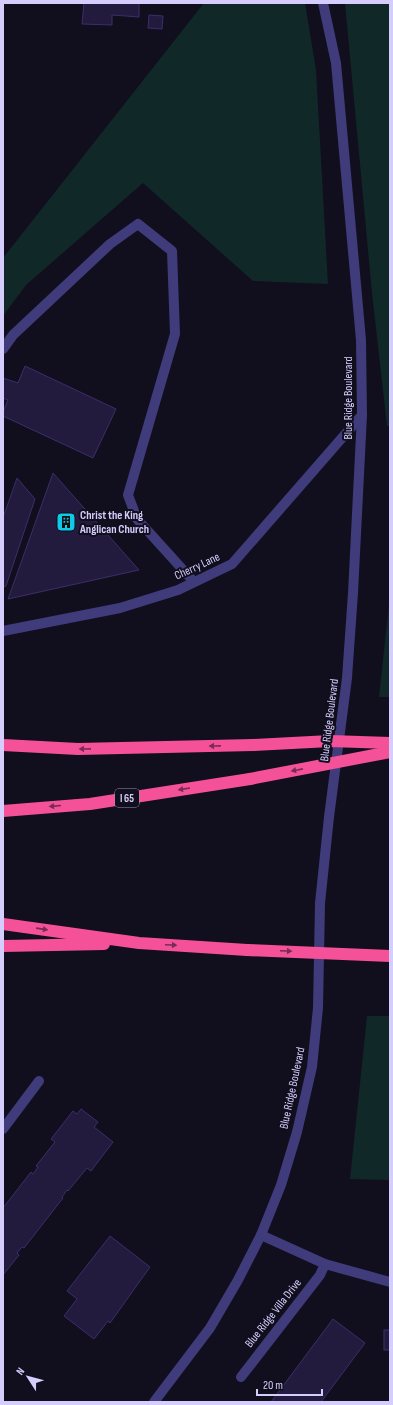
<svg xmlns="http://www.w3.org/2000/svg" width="393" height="1405" viewBox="0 0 393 1405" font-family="'Sofia Sans Condensed',sans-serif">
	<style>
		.green { fill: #112828 }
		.building { fill: #231b3e; stroke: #3c2e69 }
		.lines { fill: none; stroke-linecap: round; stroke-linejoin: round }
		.minor { stroke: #403b7b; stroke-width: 10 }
		.highway { stroke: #f45199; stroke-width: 12 }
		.highway-bridge { stroke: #f45199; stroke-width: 12 }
		.oneway { fill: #772c55 }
		.labels { text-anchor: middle; stroke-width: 4; stroke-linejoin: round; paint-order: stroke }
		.shield { fill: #110e1e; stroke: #9a94b9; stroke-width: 1 }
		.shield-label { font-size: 11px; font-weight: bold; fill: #d5cefc }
		.street-label { font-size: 12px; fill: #d5cefc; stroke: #110e1e }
		.poi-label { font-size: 12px; font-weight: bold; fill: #d5cefc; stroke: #110e1e; text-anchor: start }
	</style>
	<rect width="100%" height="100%" fill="#110e1e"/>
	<g class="green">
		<path d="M204,3H305L316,70L328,284L253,281L143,183L26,285L3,316V258Z"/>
		<path d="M345,3H390V426H387L372,293Z"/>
		<path d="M390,595V697H379Z"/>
		<path d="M367,1016H390V1180L350,1179Z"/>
	</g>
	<g class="building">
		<path d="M84,3H139V17L112,15V25L82,24Z"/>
		<path d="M149,15L163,16L162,29L148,28Z"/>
		<path d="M25,366L116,409L93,458L3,416V412L8,400L3,398V378L18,383Z"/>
		<path d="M53,473L139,570L8,599Z"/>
		<path d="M17,478L35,499L6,586L3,587V514L4,515Z"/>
		<path d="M81,1109L98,1122L94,1127L113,1142L91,1171L87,1168L68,1191L67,1190L62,1197L63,1198L24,1248L22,1247L17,1253L19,1255L3,1275V1208L31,1172L33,1174L38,1167L36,1166L55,1142L51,1139L73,1111L77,1114Z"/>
		<path d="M110,1236L150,1267L110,1323L108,1321L94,1339L64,1316L77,1299L67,1291Z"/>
		<path d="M333,1319L365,1343L321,1402H271Z"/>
		<rect x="384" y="1330" width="6" height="20"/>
	</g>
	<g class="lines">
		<g class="minor">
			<path d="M3,349L13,335L110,244L138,224L172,251L175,334L128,495L137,519L194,582"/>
			<path d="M3,631L120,608L178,590L232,564L362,415"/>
			<path d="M3,1129L39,1081"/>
			<path d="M261,1235L325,1264L390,1282"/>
			<path d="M241,1377L320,1275L325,1264"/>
			<path d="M154,1402L210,1328L238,1280L261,1235L281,1185L297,1132L312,1067L318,1008L320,903L329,817L347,678L353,593L362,415L361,340L336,63L323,3"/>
		</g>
		<g class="highway">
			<path d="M3,745L78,749L253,745"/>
			<path d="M3,811L90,804L250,779"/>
			<path d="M3,924L139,943L247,950"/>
			<path d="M3,946L104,944"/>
		</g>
		<g class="highway-bridge">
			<path d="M253,745L330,741L390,743"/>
			<path d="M250,779L390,752"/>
			<path d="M247,950L390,956"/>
		</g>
	</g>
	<defs><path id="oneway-solid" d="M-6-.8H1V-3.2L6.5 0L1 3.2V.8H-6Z"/></defs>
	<g class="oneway">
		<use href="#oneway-solid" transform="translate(215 746) rotate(179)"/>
		<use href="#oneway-solid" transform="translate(85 749) rotate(179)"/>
		<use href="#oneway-solid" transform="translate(297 770) rotate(169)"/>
		<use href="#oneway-solid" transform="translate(184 789) rotate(171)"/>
		<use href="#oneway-solid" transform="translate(55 806) rotate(175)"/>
		<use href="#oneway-solid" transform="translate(42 929) rotate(8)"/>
		<use href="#oneway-solid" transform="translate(171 945) rotate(3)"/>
		<use href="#oneway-solid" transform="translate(286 951) rotate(2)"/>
	</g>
	<defs>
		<symbol id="building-square" viewBox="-11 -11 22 22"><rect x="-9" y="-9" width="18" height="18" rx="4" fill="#0ec9e8" stroke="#110e1e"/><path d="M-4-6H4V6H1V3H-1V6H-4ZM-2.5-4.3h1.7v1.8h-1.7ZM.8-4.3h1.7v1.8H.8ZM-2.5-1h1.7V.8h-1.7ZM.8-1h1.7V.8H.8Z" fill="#111"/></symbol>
	</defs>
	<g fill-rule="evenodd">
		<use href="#building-square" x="55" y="511" width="22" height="22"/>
	</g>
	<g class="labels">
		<rect class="shield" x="115" y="789" width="24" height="18" rx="3"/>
		<g class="shield-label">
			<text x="127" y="802">I 65</text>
		</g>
		<g class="street-label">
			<text transform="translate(348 398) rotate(-90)" y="4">Blue Ridge Boulevard</text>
			<text transform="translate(197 566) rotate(-25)" y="4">Cherry Lane</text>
			<text transform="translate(329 720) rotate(-83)" y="4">Blue Ridge Boulevard</text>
			<text transform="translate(292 1088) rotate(-78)" y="4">Blue Ridge Boulevard</text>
			<text transform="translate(273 1313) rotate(-52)" y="4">Blue Ridge Villa Drive</text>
		</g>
		<g class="poi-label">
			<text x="80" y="519">Christ the King<tspan x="80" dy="14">Anglican Church</tspan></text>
		</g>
	</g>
	<rect width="393" height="1405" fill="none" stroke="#d5cefc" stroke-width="8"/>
	<g transform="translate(28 1377) rotate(306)" stroke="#110e1e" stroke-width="3" paint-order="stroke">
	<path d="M0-3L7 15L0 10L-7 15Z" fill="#d5cefc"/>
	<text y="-6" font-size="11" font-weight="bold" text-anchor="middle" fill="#d5cefc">N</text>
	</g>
	<path d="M257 1389v6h65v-6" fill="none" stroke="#d5cefc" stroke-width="2"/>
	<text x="263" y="1389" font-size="12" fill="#d5cefc" stroke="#110e1e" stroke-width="3" paint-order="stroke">20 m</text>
</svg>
